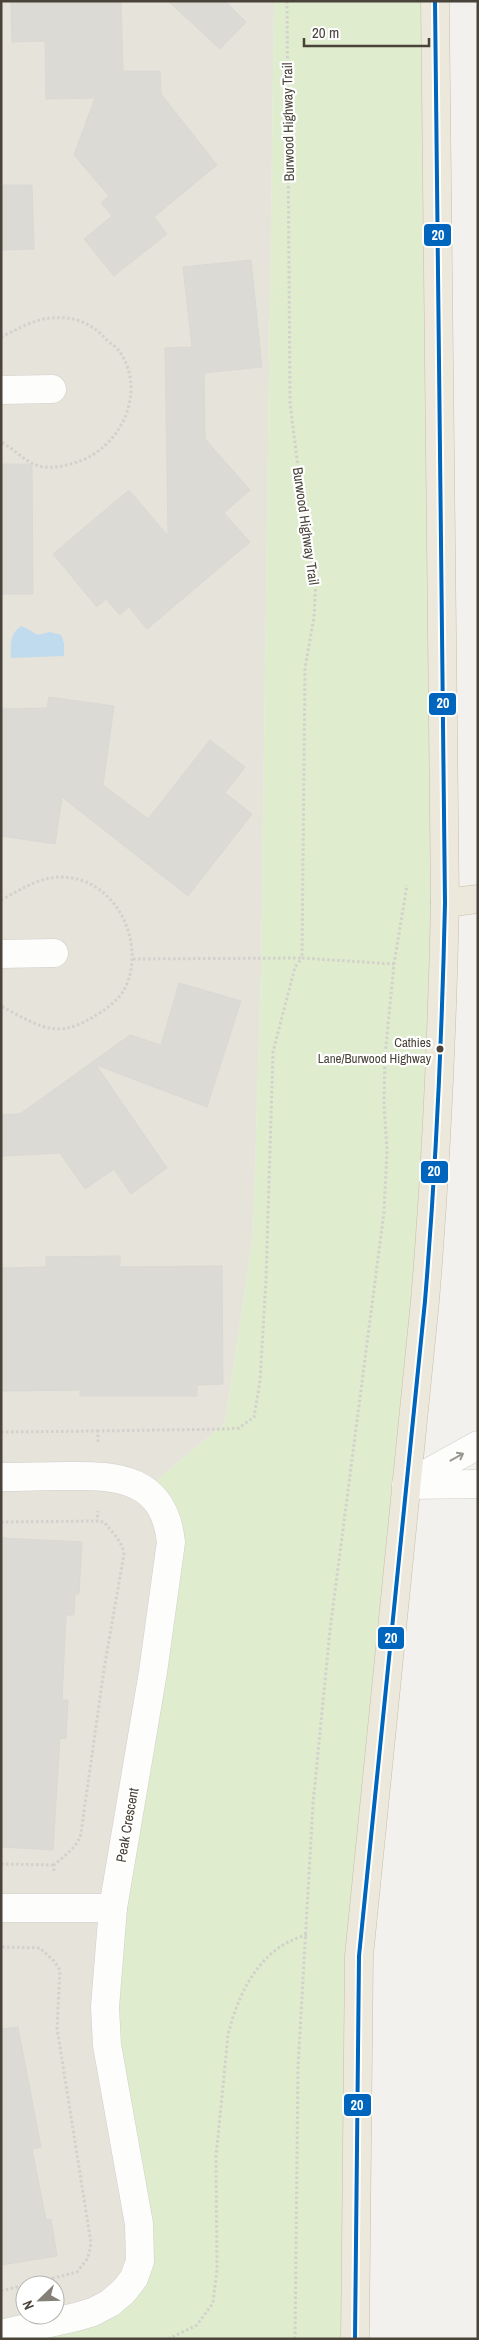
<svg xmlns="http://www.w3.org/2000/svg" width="479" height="2340" viewBox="0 0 479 2340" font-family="'Archivo Narrow',sans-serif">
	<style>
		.residential { fill: #e6e3db; fill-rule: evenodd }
		.green { fill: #dfecce }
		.water { fill: #c0daee }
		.building { fill: #dcdad5; stroke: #dbd8d3 }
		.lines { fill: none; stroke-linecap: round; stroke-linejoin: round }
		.minor-casing { stroke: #d1cfca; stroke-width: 29 }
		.highway-casing { stroke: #c9bfa9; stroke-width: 29 }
		.path { stroke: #d3d1cc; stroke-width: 3; stroke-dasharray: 2.5 2.5; stroke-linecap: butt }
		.minor { stroke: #fdfdfc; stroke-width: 28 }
		.highway { stroke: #ece8db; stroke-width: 28 }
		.bus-1-casing { stroke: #fff; stroke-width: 8 }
		.bus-1 { stroke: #0065bd; stroke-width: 4 }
		.oneway { stroke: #9a9791 }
		.bus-dot { fill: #494339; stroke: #fff; stroke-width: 2 }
		.labels { text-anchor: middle; stroke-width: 4.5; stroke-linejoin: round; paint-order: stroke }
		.bus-label { font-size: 13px; fill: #494339; stroke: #fff; text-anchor: end }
		.street-label { font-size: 14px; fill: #494339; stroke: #fff }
		.line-badge { stroke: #fff; stroke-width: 2 }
		.badge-label { font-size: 14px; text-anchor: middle; font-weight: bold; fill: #fff }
	</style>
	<rect width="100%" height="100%" fill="#f3f1ed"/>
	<path class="residential" d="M1,1H274L261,972L253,1236L225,1423L145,1490L161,1506L135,2206L124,2291L1,2339ZM25,2285H55V2315H25Z"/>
	<path class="green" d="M274,1H435L445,903L356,2149V2339H1L76,2317L134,2278L107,2045L171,1546L145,1490L225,1423L253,1236L261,972Z"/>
	<path class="water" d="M22,626L38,635L50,632L61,635L64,643V656L11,658C11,645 9,633 22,626Z"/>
	<g class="building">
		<path d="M11,1H121L123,71H160L161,94L217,165L154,217L167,234L114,276L84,239L112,216L101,203L109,196L74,155L95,98L46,99L45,41L12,42Z"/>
		<path d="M168,1H225L246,22L220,49Z"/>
		<path d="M1,185H32L34,249L1,250Z"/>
		<path d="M251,260L262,367L204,373L205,439L250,490L224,513L250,542L147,629L129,607L120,615L106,599L97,607L53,554L129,490L168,536L165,348L192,347L183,267Z"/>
		<path d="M1,464H32L33,594H1Z"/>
		<path d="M49,697L114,706L103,785L148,819L210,740L245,767L225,793L252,814L188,896L62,797L55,844L1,836V709L47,708Z"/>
		<path d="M179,983L241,1001L207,1107L96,1065L167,1168L131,1194L114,1169L85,1189L60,1153L1,1156V1115L20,1114L130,1035L161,1045Z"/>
		<path d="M120,1256V1267L222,1266L223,1384L197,1385V1396H80V1390L1,1391V1268L46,1267V1257Z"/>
		<path d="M1,1538L82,1542L79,1594H75L74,1615H66L62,1700H68L66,1739L60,1738L53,1850L1,1847Z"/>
		<path d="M18,2027L41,2147L32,2149L46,2220L51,2219L57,2256L1,2265V2029Z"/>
	</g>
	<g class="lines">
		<defs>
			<g id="minor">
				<path d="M1,390L52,389"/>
				<path d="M1,954L54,953"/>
				<path d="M1,1477C23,1477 45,1476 67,1476C120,1475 164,1479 171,1542L153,1672L113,1908L105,2007L107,2045L139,2224L140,2261L134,2278L124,2291L110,2303L93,2312L76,2317L1,2334"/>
				<path d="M406,1485L478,1445"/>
				<path d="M410,1485L478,1484"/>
				<path d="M1,1908H113"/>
			</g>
			<g id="highway">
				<path d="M445,903L478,899"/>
				<path d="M355,2339L359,1956L425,1301C436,1168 442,1036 445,903L435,1"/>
			</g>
		</defs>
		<use href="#minor" class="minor-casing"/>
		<use href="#highway" class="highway-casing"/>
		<g class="path">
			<path d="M287,1L290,403L301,492L316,580L314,617L305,668L302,958L394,964"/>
			<path d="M1,337C17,330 33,319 51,318C73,316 90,322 105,338C109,343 116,346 119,351C148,391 121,448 77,462C64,466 50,470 36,465C23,460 13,448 1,442"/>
			<path d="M1,900C20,890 39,877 61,877C115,877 146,941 126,986C120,1000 105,1010 93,1017C82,1024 70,1029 57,1029C38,1028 18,1015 1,1006"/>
			<path d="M133,959L302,958"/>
			<path d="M1,1432L98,1431"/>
			<path d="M98,1442V1431L226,1429L239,1428L254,1417L260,1381L266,1280L273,1052L295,967L302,958"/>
			<path d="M1,1522L97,1521"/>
			<path d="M1,1864L54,1865"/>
			<path d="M54,1871V1865C65,1855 78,1847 81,1833L104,1669L124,1554C122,1541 112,1532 104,1522L97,1521L98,1511"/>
			<path d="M2,1947L40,1948L54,1961L60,1970L57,2028L91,2243L88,2258L77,2272L26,2285"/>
			<path d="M1,2291L25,2285"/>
			<path d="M168,2339L197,2325L213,2303L217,2269L216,2157L228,2035C238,1993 261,1946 307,1935"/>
			<path d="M295,2339L298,2067L313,1804L330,1630L384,1212L387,1150L384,1104L385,1056L394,964L407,885"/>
		</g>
		<use href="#minor" class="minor"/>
		<use href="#highway" class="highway"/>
		<defs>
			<path id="bus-1" d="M355,2339L359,1956L425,1301C436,1168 442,1036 445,903L435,1"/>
		</defs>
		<use href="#bus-1" class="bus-1-casing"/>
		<use href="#bus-1" class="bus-1"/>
	</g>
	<defs><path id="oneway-shaft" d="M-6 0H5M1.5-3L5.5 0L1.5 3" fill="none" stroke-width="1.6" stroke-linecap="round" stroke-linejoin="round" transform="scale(1.25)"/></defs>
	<use class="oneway" href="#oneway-shaft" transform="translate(457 1457) rotate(-29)"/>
	<circle class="bus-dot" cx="440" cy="1049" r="4.5"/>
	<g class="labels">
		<g class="bus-label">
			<text x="431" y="1047">Cathies<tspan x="431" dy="16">Lane/Burwood Highway</tspan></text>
		</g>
		<g class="street-label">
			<text transform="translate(288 122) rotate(-91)" y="5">Burwood Highway Trail</text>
			<text transform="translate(306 526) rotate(82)" y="5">Burwood Highway Trail</text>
			<text transform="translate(127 1825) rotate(-80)" y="5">Peak Crescent</text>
		</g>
	</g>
	<g class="line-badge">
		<rect x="423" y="223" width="29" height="24" rx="5" fill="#0065bd"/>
		<rect x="428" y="692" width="29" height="24" rx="5" fill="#0065bd"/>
		<rect x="420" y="1160" width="29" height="24" rx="5" fill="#0065bd"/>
		<rect x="377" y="1626" width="28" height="24" rx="5" fill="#0065bd"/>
		<rect x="343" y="2093" width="29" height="24" rx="5" fill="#0065bd"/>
	</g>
	<g class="badge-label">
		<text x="438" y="240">20</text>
		<text x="443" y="708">20</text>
		<text x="434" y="1176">20</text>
		<text x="391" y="1643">20</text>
		<text x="357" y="2110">20</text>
	</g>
	<rect width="479" height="2340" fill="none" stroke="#494339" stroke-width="5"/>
	<g transform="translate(40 2300) rotate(247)"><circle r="24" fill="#ffffff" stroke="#b6b4b0"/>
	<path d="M0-4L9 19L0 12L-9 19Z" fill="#848078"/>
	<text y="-8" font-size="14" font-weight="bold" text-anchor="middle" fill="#494339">N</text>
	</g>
	<path d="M304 38v8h125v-8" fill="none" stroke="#494339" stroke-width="2.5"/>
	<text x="312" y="38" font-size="15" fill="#494339" stroke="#ffffff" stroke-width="4" paint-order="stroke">20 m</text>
</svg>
